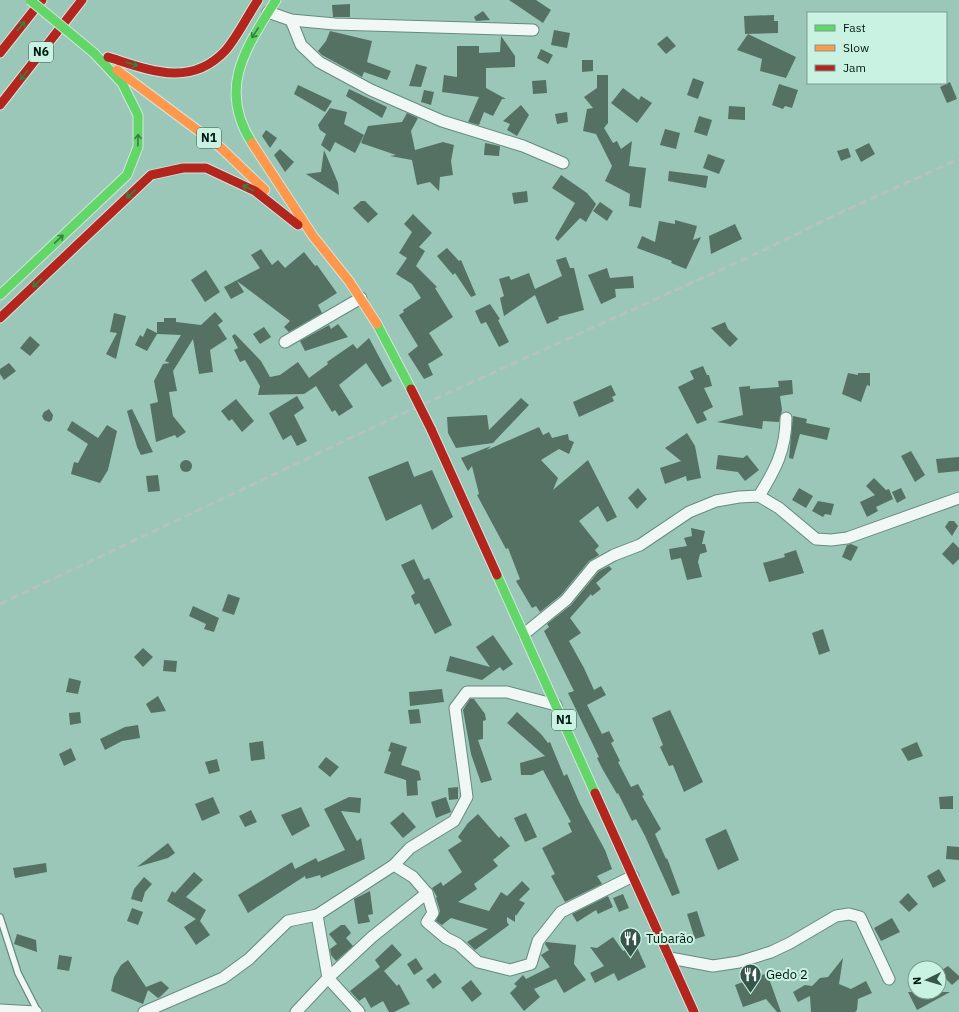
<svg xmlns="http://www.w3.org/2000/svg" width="959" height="1012" viewBox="0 0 959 1012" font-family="'IBM Plex Sans',sans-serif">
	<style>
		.building { fill: #547164 }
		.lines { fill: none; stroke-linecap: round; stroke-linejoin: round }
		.lane-casing { stroke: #658b7f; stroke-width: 8 }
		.street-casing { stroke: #658b7f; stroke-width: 13 }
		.fast-casing { stroke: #d2e6df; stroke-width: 11 }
		.slow-casing { stroke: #d2e6df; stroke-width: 11 }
		.jam-casing { stroke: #d2e6df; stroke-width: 11 }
		.lane { stroke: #f0f7f4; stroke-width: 5.5 }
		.street { stroke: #f0f7f4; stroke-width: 11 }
		.fast { stroke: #63d668; stroke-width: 9 }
		.slow { stroke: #ff974d; stroke-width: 9 }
		.jam { stroke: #b3261e; stroke-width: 9 }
		.rail { stroke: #b5c2be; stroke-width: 3; stroke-dasharray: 8 4; stroke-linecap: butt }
		.fast-bridge-casing { stroke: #d2e6df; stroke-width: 11; stroke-linecap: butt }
		.jam-bridge-casing { stroke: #d2e6df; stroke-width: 11; stroke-linecap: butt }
		.fast-bridge { stroke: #63d668; stroke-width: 9 }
		.jam-bridge { stroke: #b3261e; stroke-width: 9 }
		.oneway { stroke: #368041 }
		.labels { text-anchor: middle; stroke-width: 4; stroke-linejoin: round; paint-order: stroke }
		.shield { fill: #caf2e3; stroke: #3d5950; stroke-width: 1 }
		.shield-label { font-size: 12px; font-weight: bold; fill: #001811 }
		.poi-label { font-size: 13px; fill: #001811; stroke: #caf2e3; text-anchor: start }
	</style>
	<rect width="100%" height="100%" fill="#9ac7b8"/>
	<g class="building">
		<path d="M509,0H536L551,10L543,23Z"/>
		<path d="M350,4V17H333L332,5Z"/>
		<path d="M483,11L490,20L476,21L474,17Z"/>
		<path d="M774,15V21H778V33L745,34L744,16Z"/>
		<path d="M554,30L570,33L567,48L551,45Z"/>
		<path d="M330,31L372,41L367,62L391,71L387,80L364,72L362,77L322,55L318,51L326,41Z"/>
		<path d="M748,34L796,57L786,78L760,71L762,59L737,50Z"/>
		<path d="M501,36L515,56V67L486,68V88L506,99H502L493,116L484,112L479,125L468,122L479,97L442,92L444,75L457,77V46H479V53L500,52Z"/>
		<path d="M667,36L676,46L666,54L657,44Z"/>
		<path d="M541,49L553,55L548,64L537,58Z"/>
		<path d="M582,60H593V71L582,72Z"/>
		<path d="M416,64L427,67L421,87L409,86Z"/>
		<path d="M597,75H608V123L604,128L613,143L617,141L621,149L632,141L629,166L646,168L641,208L629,206L630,194L605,181L612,166L596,134L583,131L587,109L593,108L584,97L597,88Z"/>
		<path d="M693,78L704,82L698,99L687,95Z"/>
		<path d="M546,80L547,93L533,94L532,81Z"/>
		<path d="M950,82L957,99L947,103L940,87Z"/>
		<path d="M779,84L798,90L792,108L785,106L783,109L772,105Z"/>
		<path d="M298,85L332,101L325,112L294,94Z"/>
		<path d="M623,88L639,100L641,96L652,103L637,123L611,103Z"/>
		<path d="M349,89L387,107L382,118L346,96Z"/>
		<path d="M424,90L434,92L431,105L421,102Z"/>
		<path d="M521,105L529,115L517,136L507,130L510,124L503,121Z"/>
		<path d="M729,106L745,107V120L728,119Z"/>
		<path d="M330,108L347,112L344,124L364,135L355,153L335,142L330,152L321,145L326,134L320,130L318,125Z"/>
		<path d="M567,112L568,122L557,124L555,114Z"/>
		<path d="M407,113L418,118L411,131L415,150L443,142L454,145L451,161L453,175L440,177L439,191L430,182L417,185L412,160L390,156L396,155L361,143L368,126L402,122Z"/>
		<path d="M699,116L712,120L707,136L694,132Z"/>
		<path d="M665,129L680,133L676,149L660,145Z"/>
		<path d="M266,130L277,138L270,148L262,136Z"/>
		<path d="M485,143L500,146L499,156L484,155Z"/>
		<path d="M869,143L875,154L861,162L855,150Z"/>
		<path d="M848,148L851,157L841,161L837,151Z"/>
		<path d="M280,149L294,162L285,172L274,155Z"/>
		<path d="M324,150L338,183L339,195L306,174L321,172Z"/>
		<path d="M708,154L725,160L719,174L703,168Z"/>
		<path d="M669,171L708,176L706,188L668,181Z"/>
		<path d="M561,175L587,193L596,204L586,222L580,218L558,241L555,238L575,203L552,188Z"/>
		<path d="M527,191L528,202L514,204L512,193Z"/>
		<path d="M361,201H365L378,214L368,223L353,208Z"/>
		<path d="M600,202L613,211L607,221L593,211Z"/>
		<path d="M413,214L432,233L419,247L425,251L416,266L437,287L435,288L453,317L429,333L443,355L428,364L433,375L424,379L408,354L418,346L399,315L404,312L403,310L421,298L412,284L396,274L407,258L399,253L412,232L404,224Z"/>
		<path d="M675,220L697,226L693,240L701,237L686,269L671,263L672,261L637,248L642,236L655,242L659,221L675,224Z"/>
		<path d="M735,224L742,239L711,254L709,236Z"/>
		<path d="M447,248L459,261L461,260L476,295L471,297L455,273L453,275L437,256Z"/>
		<path d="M261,249L272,265L278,260L285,268L304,252L315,266L317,265L337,293L318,305L322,313L289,332L284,327L290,321L237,281L244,292L231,299L224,287L260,268L251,255Z"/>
		<path d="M566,257L570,268H574L584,310L558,317L559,319L547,324L535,295L504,316L500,298L504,296L499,279L509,276L511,280L529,273L535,289L562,276L556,260Z"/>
		<path d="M607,268L610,278L633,276L634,288L615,289L616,297L601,304L588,275Z"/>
		<path d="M206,270L220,292L205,302L191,280Z"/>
		<path d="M490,304L500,319L498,320L509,342L499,347L486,322L481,324L475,311Z"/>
		<path d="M215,312L223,321L218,325L227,339L210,350L213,372L199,374L193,339L173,371L177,391L169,392L173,416L186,432L177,438L175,435L156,442L150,404L158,402L154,381L163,364L170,363L165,361L181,335L157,334L147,351L135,345L140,335L143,337L147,328L157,333V322H164V318H176V322L201,325Z"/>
		<path d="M114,313L126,316L116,359L106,354L117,333L110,332Z"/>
		<path d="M725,322L728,329L738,339L730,347L711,328Z"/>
		<path d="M338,324L348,337L305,351L300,341L329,325L331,329Z"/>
		<path d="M264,327L271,337L260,344L253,334Z"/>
		<path d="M235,334L261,361L270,377L280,375L298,362L309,378L328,364L327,362L353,344L357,349L369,338L392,381L382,387L366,363L339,385L353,407L339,416L335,410L332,412L316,386L304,394L258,395L260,386L245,360L240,362L234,350L238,348L232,336Z"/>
		<path d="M30,336L40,345L30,356L20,348Z"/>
		<path d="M9,363L16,371L4,380L0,374V369Z"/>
		<path d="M703,366L707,375H709L712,386L704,388L713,407L703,412L707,420L697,424L678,387L694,379L690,371Z"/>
		<path d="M848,373L858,375V373H870V386L867,385L861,402L842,394Z"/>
		<path d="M792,380L793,394L780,396L782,410L779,422L763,421L762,429L717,422L743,415L739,387L750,386V389L779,387L778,381Z"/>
		<path d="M611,385L616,395L612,397L614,401L579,417L573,402Z"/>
		<path d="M297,396L304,408L294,415L307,441L297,446L291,435L283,440L269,413Z"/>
		<path d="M521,398L529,405L493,443L456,448L448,433L447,417L487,415L489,430Z"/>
		<path d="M236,399L254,421L242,432L232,419L229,421L221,411Z"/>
		<path d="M49,409L53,415L52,420L49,422L44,420L42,416L44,412Z"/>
		<path d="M132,409L153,452L141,455L137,447L127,411Z"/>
		<path d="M793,416L807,419L806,423L830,428L827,440L800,434L793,459L789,458Z"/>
		<path d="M72,421L98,438L107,425L117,431L108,470L100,483L71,474L74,462L78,463L88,444L67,430Z"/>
		<path d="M539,427L543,435L549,432L552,438L568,434L569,440L574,442L569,454L559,449L541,460L558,478L553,490L588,460L617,517L607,522L598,506L579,521L599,546L595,550L599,555L589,561L561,595L540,612L536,606L532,608L516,581L520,579L508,548L506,549L477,495L479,494L472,466L468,471L461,458L491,446L487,450Z"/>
		<path d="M687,433L695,446L701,478L687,481L686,476L665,484L660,468L681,461L665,448Z"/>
		<path d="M911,451L925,475L915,482L901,456Z"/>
		<path d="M718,455L743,458L747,455L759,470L745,481L738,472L716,469Z"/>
		<path d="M959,457V471L938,473L936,459Z"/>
		<circle cx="186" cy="466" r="6"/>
		<path d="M408,461L414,477L432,470L453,517L432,530L421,504L386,521L368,477Z"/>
		<path d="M158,475L160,491L148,492L146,476Z"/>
		<path d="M874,478L886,490L889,489L893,499L876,507L878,511L867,517L860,502L875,495L866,486Z"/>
		<path d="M638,488L647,499L637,509L628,498Z"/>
		<path d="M799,488L813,496L806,508L792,500Z"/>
		<path d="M901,488L906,498L897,503L892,492Z"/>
		<path d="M818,501L834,504L831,515L825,514L823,517L812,511Z"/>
		<path d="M949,521H954L958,526L952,536L945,527Z"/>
		<path d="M691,528L705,531L702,544H705L707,552L700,554L698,562L702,577L687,580L681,558L671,560L669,549L687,546L684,538L692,536Z"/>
		<path d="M953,542L959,548V559L953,565L942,554Z"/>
		<path d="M851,544L858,547L851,561L842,557L847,545Z"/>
		<path d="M796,550L804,573L769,582L763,563L785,557L784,554Z"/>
		<path d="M414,559L424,580L429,578L452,625L435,634L419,603L415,605L411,596L415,593L401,565Z"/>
		<path d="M609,566L612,569L596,583L601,589L592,596L591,594L570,618L581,633L569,641L584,668L594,690L601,686L606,695L587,705L602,734L609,731L614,741L611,743L620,761L618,762L631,787L638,784L644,795L642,796L661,829L655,834L666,859L667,858L680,893L672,896L645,836L636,819L632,821L618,793L617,794L603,770L597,758L599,757L568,693L574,691L544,631L549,627L547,624L571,605L599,571Z"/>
		<path d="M228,594L240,598L234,615L222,611Z"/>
		<path d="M193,606L219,618L214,632L204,629L206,624L189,616Z"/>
		<path d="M823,629L830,651L819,655L812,633Z"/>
		<path d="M493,635L513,664L503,671L500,667L482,680L446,671L450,656L490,667L476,647Z"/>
		<path d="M143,648L153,657L143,667L134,657Z"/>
		<path d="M164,660L177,661L176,672L163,671Z"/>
		<path d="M69,678L81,681L78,694L66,692Z"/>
		<path d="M442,689L444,702L410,706L409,692Z"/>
		<path d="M158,696L166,711L151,713L146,704Z"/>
		<path d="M470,699H474L485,714L486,720L483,721V739L478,740L492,780L481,783L471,754L463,710Z"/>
		<path d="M419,709L421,723L410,724L408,710Z"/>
		<path d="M670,710L703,782L684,792L673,765L669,766L660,747L663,745L652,718Z"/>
		<path d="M80,712L81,723L70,725L69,713Z"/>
		<path d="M517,712L541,734L548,743L550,742L564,776L567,774L580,804L605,850L612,869L597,876L602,884L565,902L551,876L555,874L542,848L572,832L568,823L571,822L543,770L532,775H521L520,763L545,756L507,723Z"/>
		<path d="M138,725L140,738L122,741L105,750L100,739L125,727Z"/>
		<path d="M263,741L265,759L251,761L249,743Z"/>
		<path d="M391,742L407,747L401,765L419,771L421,780L417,781L418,795L407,796L406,780L384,773L391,752L388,751Z"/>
		<path d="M917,742L923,756L908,761L901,749Z"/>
		<path d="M71,748L76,760L64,766L59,754Z"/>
		<path d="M326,757L339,767L330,777L318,767Z"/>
		<path d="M217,759L220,771L209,774L205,762Z"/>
		<path d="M458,787V799L449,800L448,788Z"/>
		<path d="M953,796V809H940L939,797Z"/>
		<path d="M213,797L220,813L202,821L195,804Z"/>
		<path d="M349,797L361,798L360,813L341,811L357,841L361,838L365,859L321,878L320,875L306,879L305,876L248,913L238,895L292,862L295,869L316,858L318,862L345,850L324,809Z"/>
		<path d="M446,797L451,812L436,818L431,802Z"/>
		<path d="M301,807L310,826L292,836L281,815Z"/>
		<path d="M251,810L257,822L245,827L239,816Z"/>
		<path d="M403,812L416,827L403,838L390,823Z"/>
		<path d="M526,813L537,837L525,842L514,818Z"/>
		<path d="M478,814L499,838L501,836L510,846L493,860L498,866L474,884L477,889L458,902L489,911L501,892L507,896L522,881L530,889L519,900L525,903L516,916L515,914V922L507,917V922L509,925L475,950L467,942L488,929L451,918L442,925L436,921L440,911L436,898L437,897L432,888L441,882L443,886L462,872L448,850L462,841L458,837L468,823Z"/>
		<path d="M726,829L739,860L718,870L705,839Z"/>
		<path d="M168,843L175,853L168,858L137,867Z"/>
		<path d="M947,846L959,847V860L946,859Z"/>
		<path d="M46,863L47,872L15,878L13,868Z"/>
		<path d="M939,869L946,881L933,888L927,876Z"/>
		<path d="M194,872L203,880L186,897L206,910L200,921L210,935L196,945L184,927L196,919L167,901L172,891L175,893Z"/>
		<path d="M144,877L152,884L145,892L142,902L131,899L134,889Z"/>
		<path d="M370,891L373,914L368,915L370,922L358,924L354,899Z"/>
		<path d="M908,893L918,904L909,912L899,902Z"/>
		<path d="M623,894L629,908L619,912L613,898Z"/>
		<path d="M608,896L613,907L598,914L596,910L577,922L572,914Z"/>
		<path d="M132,908L143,912L138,925L127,921Z"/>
		<path d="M697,911L705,936L695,939L687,914Z"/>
		<path d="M892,918L900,932L881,941L874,928Z"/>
		<path d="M341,925H345L351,933L346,938L353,946L336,961L331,955L330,949L337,944L329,934Z"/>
		<path d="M17,934L36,940L37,952L14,944Z"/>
		<path d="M613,937L623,951L636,945L646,967L618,981L614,973L595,983L590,973L604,966L590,947L597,948Z"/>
		<path d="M546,942L576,945L574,964L586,980L564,993L556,979L534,989L540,997L524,1011L510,993L517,986L514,984L523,975L526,979L550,967L541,955L549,950L545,944Z"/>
		<path d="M392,944L402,955L384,971L397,986L399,984L410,1004L394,1012H389L383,1001L371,1008L365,997L359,1001L350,991L380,967L375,960Z"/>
		<path d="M59,955L72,957L69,971L57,969Z"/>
		<path d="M416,958L423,969L414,975L407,964Z"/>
		<path d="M843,958L839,984L851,989L866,981L872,993L858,999L857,1010L855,1012H811L810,996L798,1002L793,992L805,985L812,986L820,978L828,977Z"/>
		<path d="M128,960L146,987L161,981L169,988L160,997L158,998L148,990L143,1004L111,991L114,977L121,965Z"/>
		<path d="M948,966L959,976V979L952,985L939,972Z"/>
		<path d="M435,973L442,982L433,989L426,980Z"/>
		<path d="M767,973L781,1012H777L766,999L743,1007L735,985Z"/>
		<path d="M471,980L482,994L472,1002L461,988Z"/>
		<path d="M908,992H950L917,1010Z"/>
	</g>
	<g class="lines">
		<defs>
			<path id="lane" d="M0,917L18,973L38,1012"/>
			<g id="street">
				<path d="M268,12L291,20L335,24L533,30"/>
				<path d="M291,20L301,45L319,62L371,90L442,121L523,146L563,163"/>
				<path d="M285,342L361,298"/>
				<path d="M759,496C775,470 786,450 786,418"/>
				<path d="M524,634L566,600L594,566L614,555L640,545L689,512L716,501L739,497L759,496L779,508L816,539L831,540L847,538L959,498"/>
				<path d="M427,893L413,877L394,865L410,848L454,821L467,797L455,708L467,692H507L556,705"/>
				<path d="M317,915L394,865"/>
				<path d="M670,958L713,966L739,962L771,952L790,943L836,916L849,914L860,917L889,979"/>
				<path d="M0,1010L36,1012"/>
				<path d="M144,1012L223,978L249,959L288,921L317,915L328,978L296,1012"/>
				<path d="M359,1012L328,978L372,937L427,893L433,913L427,922L446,938L458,944L478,962L510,970L531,964L538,941L561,912L633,876"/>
			</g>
			<g id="fast">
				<path d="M252,143C217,88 246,48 276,0"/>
				<path d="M0,295L127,175L138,147V115L122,83L94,53"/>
				<path d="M377,324L411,389"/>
				<path d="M497,575L595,793"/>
			</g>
			<g id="slow">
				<path d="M117,70L220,147L265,190"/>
				<path d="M252,143L313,236L349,281L377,324"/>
			</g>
			<g id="jam">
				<path d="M0,53L42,0"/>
				<path d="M108,57C149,70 190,88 225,51C236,39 248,15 258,0"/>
				<path d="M0,105L82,0"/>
				<path d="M0,318L151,175L183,168H206L255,191L298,225"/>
				<path d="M431,429L497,575"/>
				<path d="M595,793L694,1012"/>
			</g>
		</defs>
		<use href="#lane" class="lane-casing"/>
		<use href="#street" class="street-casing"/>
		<use href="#fast" class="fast-casing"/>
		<use href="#slow" class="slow-casing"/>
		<use href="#jam" class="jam-casing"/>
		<use href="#lane" class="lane"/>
		<use href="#street" class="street"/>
		<use href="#fast" class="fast"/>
		<use href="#slow" class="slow"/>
		<use href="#jam" class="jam"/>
		<path class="rail" d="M0,604L395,417L760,252L831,217L959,159"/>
		<defs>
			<path id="fast-bridge" d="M30,0L94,53"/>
			<path id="jam-bridge" d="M411,389L431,429"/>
		</defs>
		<use href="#fast-bridge" class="fast-bridge-casing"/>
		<use href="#jam-bridge" class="jam-bridge-casing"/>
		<use href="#fast-bridge" class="fast-bridge"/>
		<use href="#jam-bridge" class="jam-bridge"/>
	</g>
	<defs><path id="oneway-shaft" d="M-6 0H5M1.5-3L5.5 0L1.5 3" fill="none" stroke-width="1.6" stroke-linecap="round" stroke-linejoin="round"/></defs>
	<g class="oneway">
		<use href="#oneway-shaft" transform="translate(21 26) rotate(-51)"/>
		<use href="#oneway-shaft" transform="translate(255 33) rotate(123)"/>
		<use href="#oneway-shaft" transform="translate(132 64) rotate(17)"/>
		<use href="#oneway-shaft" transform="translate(24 75) rotate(128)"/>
		<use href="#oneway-shaft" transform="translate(138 140) rotate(-89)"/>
		<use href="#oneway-shaft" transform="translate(248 188) rotate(-154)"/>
		<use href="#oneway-shaft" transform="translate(131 194) rotate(137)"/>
		<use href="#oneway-shaft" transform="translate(59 239) rotate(-43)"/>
		<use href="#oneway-shaft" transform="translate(37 283) rotate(137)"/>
	</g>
	<defs>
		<symbol id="restaurant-pin" viewBox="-11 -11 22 30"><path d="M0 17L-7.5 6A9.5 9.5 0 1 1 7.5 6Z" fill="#36554b" stroke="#caf2e3"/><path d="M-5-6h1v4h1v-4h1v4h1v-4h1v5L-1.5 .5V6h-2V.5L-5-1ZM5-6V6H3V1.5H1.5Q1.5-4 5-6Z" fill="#fff"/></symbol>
	</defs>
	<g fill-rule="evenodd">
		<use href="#restaurant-pin" x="618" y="926" width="25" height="34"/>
		<use href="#restaurant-pin" x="738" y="962" width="25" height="34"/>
	</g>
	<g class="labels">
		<g class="shield">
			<rect x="29" y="42" width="24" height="20" rx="3"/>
			<rect x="197" y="128" width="24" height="20" rx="3"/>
			<rect x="552" y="710" width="24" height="20" rx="3"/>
		</g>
		<g class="shield-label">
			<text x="41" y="56">N6</text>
			<text x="209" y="142">N1</text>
			<text x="564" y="724">N1</text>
		</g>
		<g class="poi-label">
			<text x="646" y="943">Tubarão</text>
			<text x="766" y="979">Gedo 2</text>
		</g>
	</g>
	<rect x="807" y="12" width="140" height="72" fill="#caf2e3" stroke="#799b8f"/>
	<rect x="815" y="25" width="20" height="6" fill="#63d668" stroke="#799b8f"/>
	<text x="843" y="32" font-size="12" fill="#001811">Fast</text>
	<rect x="815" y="45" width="20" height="6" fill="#ff974d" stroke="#799b8f"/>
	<text x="843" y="52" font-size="12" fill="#001811">Slow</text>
	<rect x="815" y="65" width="20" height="6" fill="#b3261e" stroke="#799b8f"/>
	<text x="843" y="72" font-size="12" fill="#001811">Jam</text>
	<g transform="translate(927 980) rotate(265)"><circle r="19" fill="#caf2e3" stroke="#799b8f"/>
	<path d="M0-3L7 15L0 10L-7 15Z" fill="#36554b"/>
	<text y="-6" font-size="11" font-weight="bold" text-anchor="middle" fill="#001811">N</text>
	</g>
</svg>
